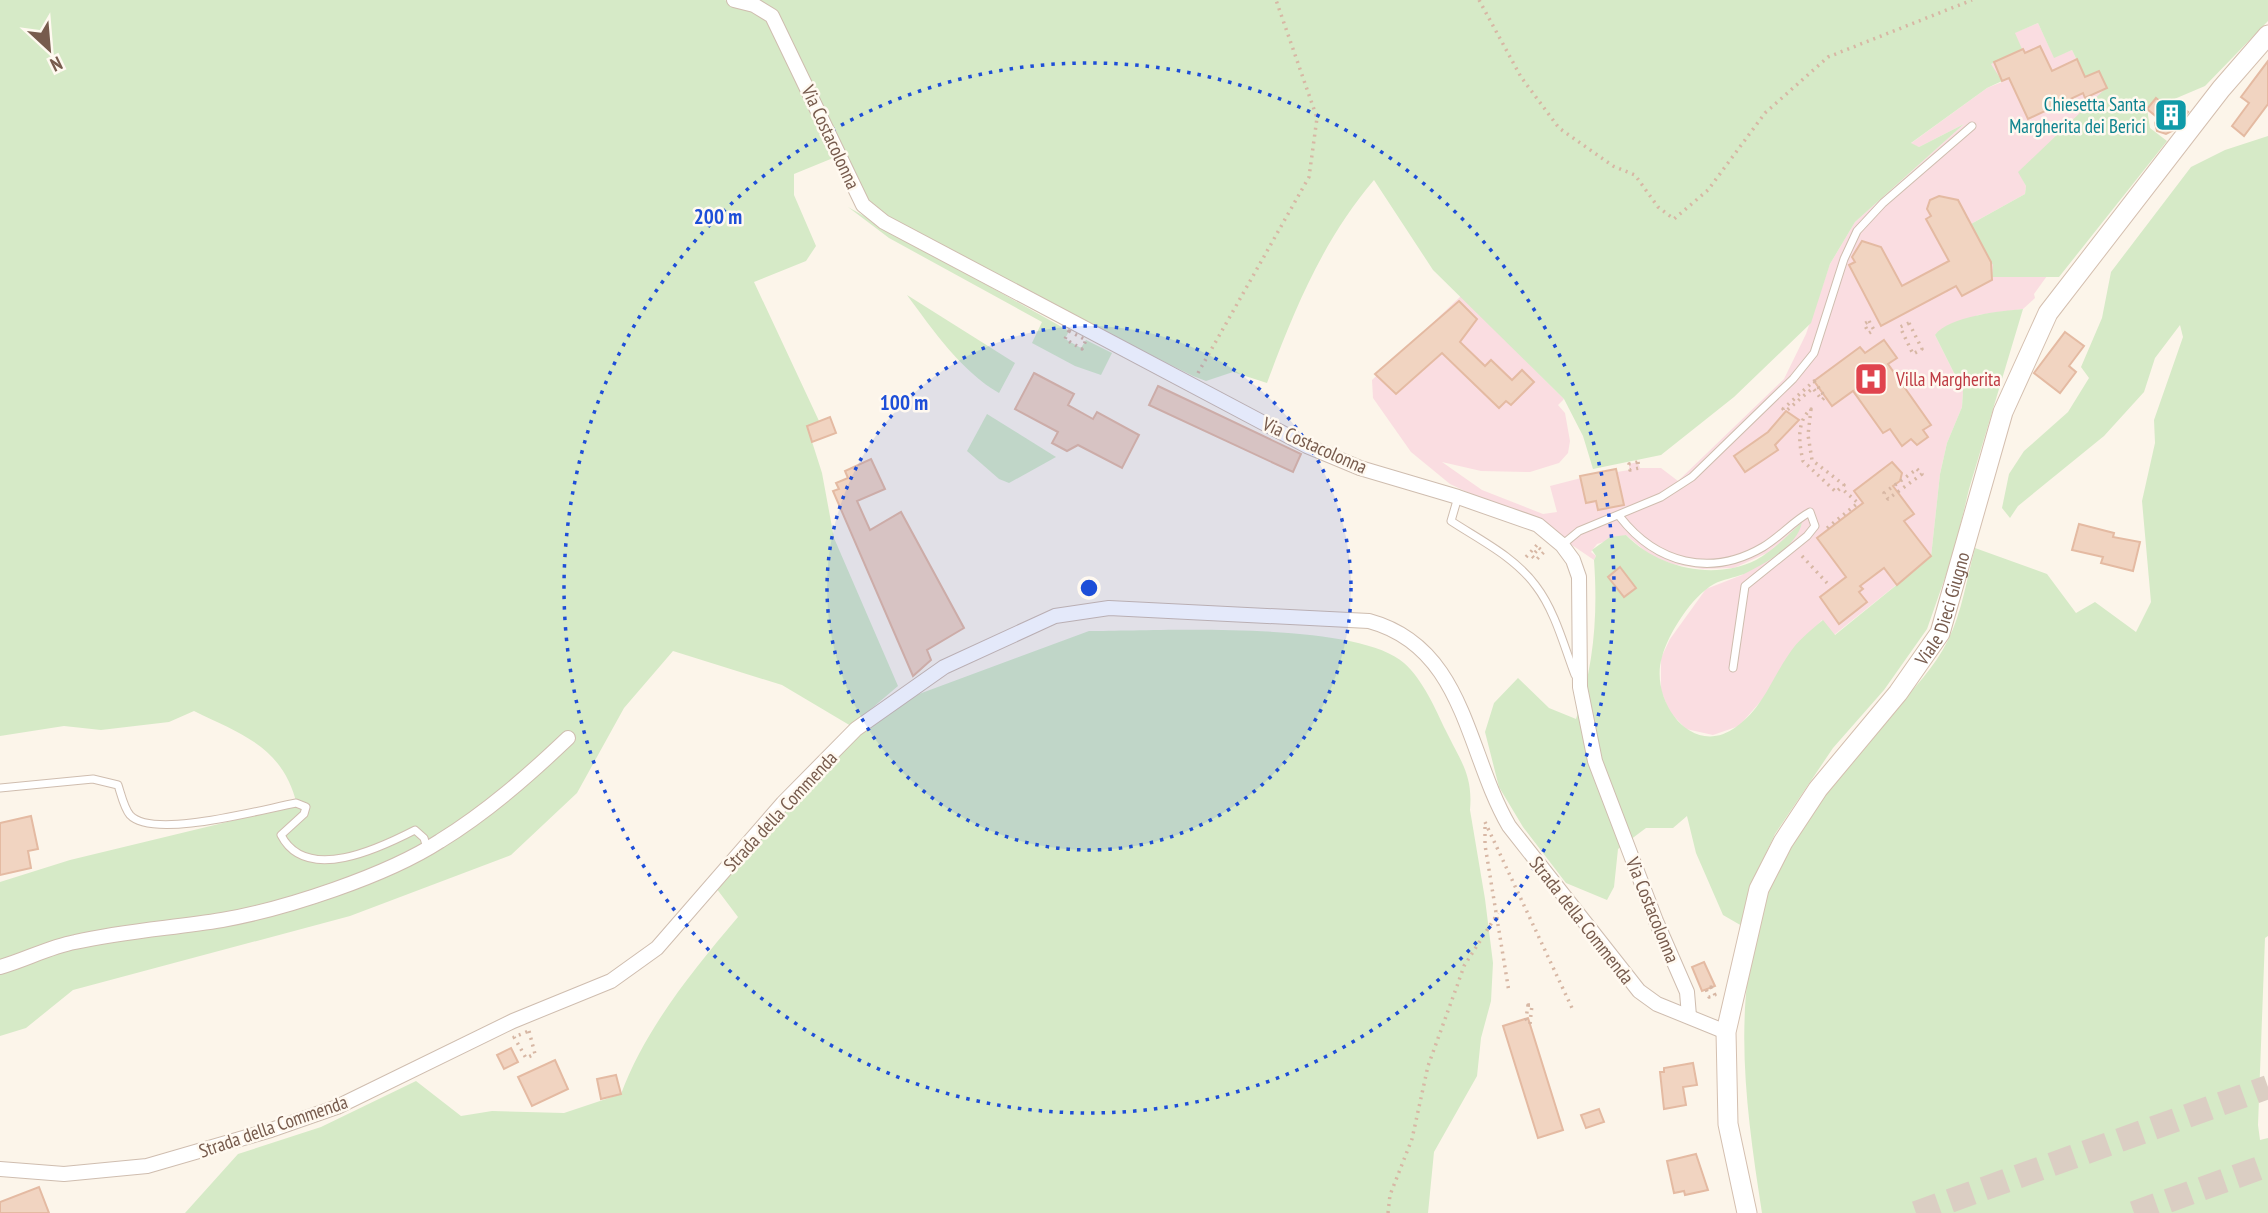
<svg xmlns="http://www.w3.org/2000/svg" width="2268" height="1213" viewBox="0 0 2268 1213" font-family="'PT Sans Narrow',sans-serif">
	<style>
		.medical { fill: #fadde1 }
		.green { fill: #d6eac7 }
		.building { fill: #f1d4c1; stroke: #e4baa2; stroke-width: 2 }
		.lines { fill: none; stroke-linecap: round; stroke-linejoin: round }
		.motorway-tunnel { stroke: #dbcec3; stroke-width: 24; stroke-dasharray: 24 12; stroke-linecap: butt }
		.service-casing { stroke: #cfbdaf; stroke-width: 9 }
		.minor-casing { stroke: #cfbdaf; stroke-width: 16 }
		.secondary-casing { stroke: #d4bfaf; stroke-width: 21 }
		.path { stroke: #d7b7a4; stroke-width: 3.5; stroke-dasharray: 2 5; stroke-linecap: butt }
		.service { stroke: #fff; stroke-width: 7 }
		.minor { stroke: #fff; stroke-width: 14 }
		.secondary { stroke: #fff; stroke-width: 19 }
		.ring { fill: none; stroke: #1d4ed8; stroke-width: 3.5; stroke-dasharray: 3.5 7 }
		.labels { text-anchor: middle; stroke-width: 5; stroke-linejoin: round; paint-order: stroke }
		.culture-label { font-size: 19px; fill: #0d838f; stroke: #fff9f0; text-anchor: end }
		.street-label { font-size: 19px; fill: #775b4d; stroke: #fff9f0 }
		.health-label { font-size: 19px; fill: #be3a42; stroke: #fff9f0; text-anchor: start }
		.centre { fill: #1d4ed8; stroke: #fff9f0; stroke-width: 3.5 }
		.ring-label { font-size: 21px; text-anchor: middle; font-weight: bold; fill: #1d4ed8; stroke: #fff9f0; stroke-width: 5; stroke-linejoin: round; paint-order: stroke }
	</style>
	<rect width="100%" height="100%" fill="#fcf5ea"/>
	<path class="medical" d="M2038,23L2054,57L2072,50L2085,77L2107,88L2019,172L2026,186L2025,194L1971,224L2036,276H2047L2034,294L2035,298L2023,309L1978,315L1935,335L1963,391L1962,407L1947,443L1940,474L1931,557L1834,635L1822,620L1784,663L1768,693L1739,726L1713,735L1686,729L1669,711L1661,690V658L1670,639L1706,589L1742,575L1802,523L1767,553L1734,568L1703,569L1672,564L1650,555L1626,535L1597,544L1591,552L1596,556L1594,560L1557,535L1450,484L1411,452L1373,398L1372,380L1461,296L1564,399L1558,405L1565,413L1570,441L1568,453L1559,463L1530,472L1481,471L1442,462L1482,490L1543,514L1557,512L1550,486L1616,469L1617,472L1629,470V464L1638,462L1640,468H1661L1678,481L1784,379L1806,334L1830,264L1855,222L1964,124L1919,147L1910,144L1987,88L2002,82L1990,64L2014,33Z"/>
	<g class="green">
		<path d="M0,0H724L754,5L753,0H2268V21L2205,86L2172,100L2167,107L2156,98L2147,109L2150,128L2167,141L2059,277H1992L1993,265L1971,224L2025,194L2026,186L2018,172L2106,88L2085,77L2072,50L2054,58L2038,23L2015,33L2022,49L1991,64L2002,81L1987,88L1911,143L1919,147L1964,124L1855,222L1830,264L1811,323L1734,397L1661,455L1593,469L1583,436L1564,399L1433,270L1374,180C1323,240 1294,310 1267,383L1233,372L1206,381L1193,376L987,274L863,205L838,156L794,174V195L816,246L806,261L754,282L819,421L807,426L822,473L834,538L898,686L851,726L782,685L673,651L624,708L577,793L511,855L350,916L73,990L26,1028L0,1036V882L70,860L297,805C283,747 243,735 194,711L169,722L101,730L64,726L0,736Z"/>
		<path d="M2268,136V936L2265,938L2258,1125L2260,1140L2268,1138V1213H1762C1740,1072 1723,938 1810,814C1834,778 1865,744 1894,711C1913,689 1935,667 1948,640C1962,613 1967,577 1975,548L2047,574L2076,613L2095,602L2136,632L2151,602L2142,501L2155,443L2154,420L2183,337L2180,325L2155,358L2144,392L2104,436L2018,506L2010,518L2002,508L2009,474L2024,451L2068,412L2089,378L2081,367L2102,318L2111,272L2191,167L2225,150Z"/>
		<path d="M848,207L1069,331L1065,339L1081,348L1086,340L1112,353L1101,375L1075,366L1032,343L1042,322L889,238Z"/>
		<path d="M907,295L1015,363L999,393C962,372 932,329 907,295Z"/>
		<path d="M2023,309L1969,489L1954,552L1927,629L1884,690L1833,748L1775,834L1750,888L1742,926L1723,915L1696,853L1687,816L1673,828H1646L1618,849L1614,887L1607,900L1566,883L1523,827L1499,787L1485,732L1494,703L1518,678L1549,708L1576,719C1594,666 1598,615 1594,560L1596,556L1592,550L1610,537L1626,535C1658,568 1714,581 1756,560C1773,551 1788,535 1802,522C1798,546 1764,564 1744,574C1734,578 1723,579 1714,584C1692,596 1668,634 1662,657C1649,699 1691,760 1736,727C1763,708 1771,680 1789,654C1797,641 1811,630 1823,620L1835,635L1931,557L1940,474L1947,443L1962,407L1963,391L1935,335C1949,316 2001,311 2023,309Z"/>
		<path d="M987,414L1056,457L1009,483L999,479L967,451Z"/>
		<path d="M1089,631C1156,631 1356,620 1404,663C1423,680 1435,708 1446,731C1461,762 1473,775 1470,810L1485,899L1493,963L1491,1001L1481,1038L1477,1076L1434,1152L1428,1213H185L238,1154L321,1127L416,1081L461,1116L492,1111L564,1113L621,1094C645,1029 693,970 738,917L713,884L856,729L919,694Z"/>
	</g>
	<g class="building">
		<path d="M2040,46L2052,71L2077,59L2085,77L2099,71L2107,88L2085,98L2083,93L2028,119L2009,78L2002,81L1994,62L2023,49L2025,53Z"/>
		<path d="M2268,61V104L2244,136L2232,126L2249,103L2241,97Z"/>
		<path d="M2156,98L2167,107L2172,100L2188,112L2174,130L2166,134L2157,131L2155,123L2158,118L2147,109Z"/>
		<path d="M1939,196L1958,200L1991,262L1992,280L1962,296L1956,286L1881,326L1849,265L1855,262L1852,257L1862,241L1881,247L1902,286L1949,261L1926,219L1931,216L1927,209L1930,200Z"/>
		<path d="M1459,301L1477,319L1460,342L1485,366L1491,360L1512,380L1522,370L1534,382L1511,405L1506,401L1499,408L1442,353L1396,394L1375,374Z"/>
		<path d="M2065,332L2084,346L2069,366L2076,372L2060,393L2034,373Z"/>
		<path d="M1884,340L1897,358L1888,364L1931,425L1923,430L1928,437L1917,445L1911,439L1902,446L1890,429L1883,433L1853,391L1832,406L1814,381L1860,347L1865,353Z"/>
		<path d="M1034,373L1074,394L1068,405L1093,419L1097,412L1139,435L1122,468L1078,445L1067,451L1052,443L1058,432L1015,409Z"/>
		<path d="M1158,386L1301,454L1293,472L1149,405Z"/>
		<path d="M1786,411L1799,420L1775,445L1778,450L1745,472L1734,456L1768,432Z"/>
		<path d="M830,417L836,433L812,442L807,426Z"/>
		<path d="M871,459L885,489L857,501L870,530L901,512L964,628L927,650L931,660L913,676L833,491L839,489L836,483L848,478L845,471Z"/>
		<path d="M1892,462L1902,473L1900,481L1893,486L1914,514L1904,521L1931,556L1897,585L1884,568L1860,586L1863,589L1859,592L1867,602L1839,624L1820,597L1846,577L1817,538L1863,503L1854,491Z"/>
		<path d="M1616,469L1624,505L1598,510L1596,501L1586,503L1580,476Z"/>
		<path d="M2079,524L2114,533L2113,537L2140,542L2133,571L2101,563L2103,557L2072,550Z"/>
		<path d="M1620,567L1636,588L1624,597L1608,577Z"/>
		<path d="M31,816L38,849L28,851L31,868L0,875V823Z"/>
		<path d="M1704,962L1715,986L1702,991L1692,967Z"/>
		<path d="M1528,1018L1563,1130L1538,1138L1503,1026Z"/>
		<path d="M511,1048L518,1062L504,1069L497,1055Z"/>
		<path d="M555,1060L568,1089L532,1106L518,1077Z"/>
		<path d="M1693,1063L1697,1085L1683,1087L1686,1105L1664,1109L1660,1072H1664V1068Z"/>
		<path d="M616,1075L621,1094L601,1099L597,1079Z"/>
		<path d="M1599,1109L1604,1122L1586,1128L1581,1115Z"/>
		<path d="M1696,1154L1708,1190L1685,1195L1684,1191L1674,1193L1667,1161Z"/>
		<path d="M39,1187L49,1213H0V1202Z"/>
	</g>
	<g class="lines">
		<g class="motorway-tunnel">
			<path d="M1916,1213L2268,1087"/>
			<path d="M2134,1213L2268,1165"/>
		</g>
		<defs>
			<g id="service">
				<path d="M1458,497L1451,521C1480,540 1515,557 1536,586C1555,611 1564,646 1575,675"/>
				<path d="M1620,517C1656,563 1710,578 1763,547C1780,537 1793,521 1810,512L1815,526L1807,536L1745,586L1733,668"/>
				<path d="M1562,545L1579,531L1661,497L1692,477L1793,379L1814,353L1844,259L1857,231L1883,203L1972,126"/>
				<path d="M0,788L93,779L118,785C121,794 124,808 130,815C153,840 263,809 296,803L306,807L304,814L281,835C306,884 380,848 415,830L424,838L427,848"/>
			</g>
			<g id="minor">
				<path d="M734,0L754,5L772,16L863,205L884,222L1307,446L1360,468L1458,497L1538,525L1562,545L1573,560L1579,577L1580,687L1595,761L1656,921L1687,992L1689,1016"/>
				<path d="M0,967C25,960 49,947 75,942C124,931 173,928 222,920C285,909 386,876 440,841C487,812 528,776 568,738"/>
				<path d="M0,1169L64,1174L147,1166L271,1130L337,1107L513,1021L611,981L657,948L783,803L856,729L944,667L1055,616L1109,608L1369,621C1465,647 1466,752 1509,826L1639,991L1657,1004L1726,1032"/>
			</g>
			<g id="secondary">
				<path id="s1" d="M1747,1213L1728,1124L1726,1032L1759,889L1783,842L1818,789L1898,693L1940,633L2003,412L2048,313L2221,89L2268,35"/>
			</g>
		</defs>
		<use href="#service" class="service-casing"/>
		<use href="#minor" class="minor-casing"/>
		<use href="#secondary" class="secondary-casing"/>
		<g class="path">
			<path d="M1479,0L1521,77L1559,128L1613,166L1635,175L1658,207L1674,219L1708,190L1765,113L1828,57L1972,0"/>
			<path d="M1869,321L1874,330L1869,333L1864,324Z"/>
			<path d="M1909,323L1922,349L1913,354L1900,327Z"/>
			<path d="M1069,331L1086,340L1082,349L1065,339Z"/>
			<path d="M1198,373L1309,177L1317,118L1276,0"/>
			<path d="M1814,381L1825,397L1822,400L1813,388L1786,411L1783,409Z"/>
			<path d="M1811,409L1808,435L1812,460L1844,485L1836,492L1803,461C1799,443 1796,422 1811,409Z"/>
			<path d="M1638,462L1639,468L1630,470L1629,464Z"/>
			<path d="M1917,469L1922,474L1888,499L1884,493Z"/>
			<path d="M1827,528L1858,503L1841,488"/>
			<path d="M1539,548L1544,552L1536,560L1532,556Z"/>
			<path d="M1802,556L1827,583"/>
			<path d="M1526,557L1537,545"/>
			<path d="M1485,822L1572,1008"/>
			<path d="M1485,827V845L1509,992"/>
			<path d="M1711,987L1715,995L1709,997L1706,989Z"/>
			<path d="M1528,1005H1532L1530,1024L1526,1019Z"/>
			<path d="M529,1031L535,1054L526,1058L514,1037Z"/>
			<path d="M1388,1213L1390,1195L1412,1139L1428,1066L1457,986L1464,966L1498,913"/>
		</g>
		<use href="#service" class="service"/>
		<use href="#minor" class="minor"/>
		<use href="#secondary" class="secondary"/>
	</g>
	<circle cx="1089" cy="588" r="262" fill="#1d4ed8" fill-opacity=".12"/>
	<g class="ring">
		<circle cx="1089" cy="588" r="262"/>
		<circle cx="1089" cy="588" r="525"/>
	</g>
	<defs>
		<symbol id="building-square" viewBox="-11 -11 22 22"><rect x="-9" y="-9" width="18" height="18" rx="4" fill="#0f9aa8" stroke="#fff9f0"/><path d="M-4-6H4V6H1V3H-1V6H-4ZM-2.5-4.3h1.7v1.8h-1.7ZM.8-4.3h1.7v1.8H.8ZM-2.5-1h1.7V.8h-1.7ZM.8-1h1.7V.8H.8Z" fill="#fff"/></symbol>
		<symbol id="hospital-square" viewBox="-11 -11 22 22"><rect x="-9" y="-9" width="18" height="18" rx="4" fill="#e0444e" stroke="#fff9f0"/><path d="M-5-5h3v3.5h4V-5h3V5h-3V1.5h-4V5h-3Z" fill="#fff"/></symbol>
	</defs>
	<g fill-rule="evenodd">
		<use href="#building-square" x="2152" y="96" width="38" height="38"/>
		<use href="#hospital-square" x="1852" y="360" width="38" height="38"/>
	</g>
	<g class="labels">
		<g class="culture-label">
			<text x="2146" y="111">Chiesetta Santa<tspan x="2146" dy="22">Margherita dei Berici</tspan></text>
		</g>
		<g class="street-label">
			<text transform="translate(831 137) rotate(65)" y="7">Via Costacolonna</text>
			<text transform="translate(1315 445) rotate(24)" y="7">Via Costacolonna</text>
			<text dy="7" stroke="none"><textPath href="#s1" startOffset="668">Viale Dieci Giugno</textPath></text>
			<text transform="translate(780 811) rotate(-47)" y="7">Strada della Commenda</text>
			<text transform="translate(1653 910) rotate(68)" y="7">Via Costacolonna</text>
			<text transform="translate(1582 920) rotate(52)" y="7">Strada della Commenda</text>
			<text transform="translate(273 1126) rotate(-19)" y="7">Strada della Commenda</text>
		</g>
		<g class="health-label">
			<text x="1896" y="386">Villa Margherita</text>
		</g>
	</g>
	<circle cx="1089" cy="588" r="10" class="centre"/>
	<g class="ring-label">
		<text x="718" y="224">200 m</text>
		<text x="904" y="410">100 m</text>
	</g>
	<g transform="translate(49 49) rotate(154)" stroke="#fff9f0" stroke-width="5" paint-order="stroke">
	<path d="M0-5L12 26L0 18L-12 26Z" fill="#775b4d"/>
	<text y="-10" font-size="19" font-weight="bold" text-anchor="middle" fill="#775b4d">N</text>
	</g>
</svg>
